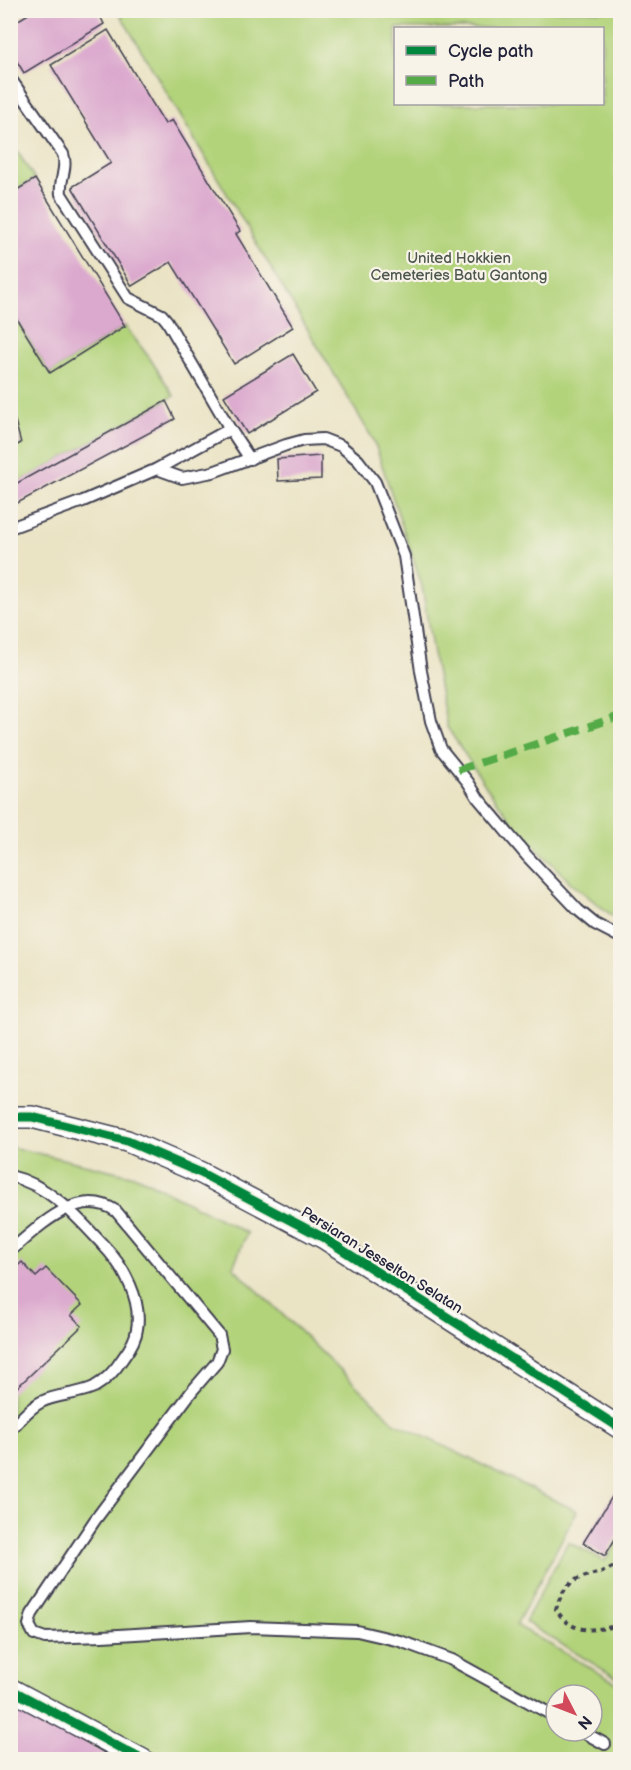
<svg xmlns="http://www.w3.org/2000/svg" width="631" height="1770" viewBox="0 0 631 1770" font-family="'Balsamiq Sans',sans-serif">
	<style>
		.green { fill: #b2d37a; stroke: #6a7a5a; stroke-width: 1.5; fill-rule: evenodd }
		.building { fill: #dba9ce }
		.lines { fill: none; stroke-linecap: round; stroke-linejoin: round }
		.lane-casing { stroke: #403f50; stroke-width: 14 }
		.street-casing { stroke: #403f50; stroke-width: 24 }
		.path { stroke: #403f50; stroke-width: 4; stroke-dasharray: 4.5 4.5; stroke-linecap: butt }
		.lane { stroke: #fff; stroke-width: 10 }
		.street { stroke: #fff; stroke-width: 21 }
		.quiet { stroke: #53aa46; stroke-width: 8; stroke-dasharray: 15 8; stroke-linecap: butt }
		.cycleway-casing { stroke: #f7f3e8; stroke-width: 13 }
		.cycleway { stroke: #00873e; stroke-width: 9 }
		.labels { text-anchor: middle; stroke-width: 4.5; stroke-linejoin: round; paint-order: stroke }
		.park-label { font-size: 15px; fill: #4d574e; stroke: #f7f3e8 }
		.street-label { font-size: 15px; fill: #22223b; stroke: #f7f3e8 }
	</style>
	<rect width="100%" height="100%" fill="#f7f3e8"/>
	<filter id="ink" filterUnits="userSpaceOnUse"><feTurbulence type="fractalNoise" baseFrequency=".0167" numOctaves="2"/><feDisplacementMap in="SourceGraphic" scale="12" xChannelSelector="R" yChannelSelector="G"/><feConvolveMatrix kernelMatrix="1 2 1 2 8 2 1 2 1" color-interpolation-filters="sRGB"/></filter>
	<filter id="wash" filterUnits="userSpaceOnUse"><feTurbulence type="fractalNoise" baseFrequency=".008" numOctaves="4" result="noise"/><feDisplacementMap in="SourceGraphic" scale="24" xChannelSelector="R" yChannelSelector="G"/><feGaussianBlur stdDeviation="1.35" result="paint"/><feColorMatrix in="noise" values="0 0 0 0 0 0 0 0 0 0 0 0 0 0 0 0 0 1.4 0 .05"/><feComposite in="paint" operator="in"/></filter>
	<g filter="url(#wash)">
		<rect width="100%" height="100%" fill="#eae3c4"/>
		<g class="green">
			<path d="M118,11H620V919L610,914L571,883L517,828L487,788L447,727L433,654L422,586L374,441ZM396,28H602V104H396Z"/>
			<path d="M10,140L35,179L11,194H10Z"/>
			<path d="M10,308L50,373L125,326L151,360L174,396L11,487Z"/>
			<path d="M11,1147L139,1177L247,1233L233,1267L394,1422L577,1511L516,1625L620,1685V1759L11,1760ZM556,1695H592V1731H556Z"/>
			<path d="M620,1537V1680L525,1622L568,1542L605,1561Z"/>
		</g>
		<g id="blocks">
			<g class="building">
				<path d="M35,10H97L104,24L24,73L10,50V25Z"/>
				<path d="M108,30L165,124L172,120L240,231L236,234L293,327L234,364L171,262L132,286L72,187L111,163L51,65Z"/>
				<path d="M35,179L125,326L50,373L10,308V194Z"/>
				<path d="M293,354L316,392L247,434L224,396Z"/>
				<path d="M166,401L175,419L10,507V487Z"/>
				<path d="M10,402L21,443L10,449Z"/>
				<path d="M321,456V479L278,481L277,459Z"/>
				<path d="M22,1262L36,1277L46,1268L82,1305L71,1315L82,1326L10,1394V1273Z"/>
				<path d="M620,1484V1531L605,1556L583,1543Z"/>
				<path d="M20,1704L117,1760H10V1720Z"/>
			</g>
		</g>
	</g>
	<g filter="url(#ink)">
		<use href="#blocks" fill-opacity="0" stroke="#403f50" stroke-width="1.5"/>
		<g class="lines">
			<defs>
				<g id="lane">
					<path d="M10,11L11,10"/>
					<path d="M10,78L63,154C68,168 59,180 61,194L128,298L162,315L167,321L230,429L157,469L83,501L10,528"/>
					<path d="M230,429L250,459"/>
					<path d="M157,469L182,478L213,472L286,445L304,440L323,439L341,446L358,460L375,482L404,556L421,671L431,721L441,749L468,782L478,798L527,856L578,910L595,924L620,937"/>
					<path d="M10,1176C50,1185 78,1218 104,1246C124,1267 142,1300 137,1329C136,1339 129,1350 123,1358C116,1369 105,1381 94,1387C77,1395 57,1394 41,1402C29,1408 20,1420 10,1430"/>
					<path d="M10,1251C38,1228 78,1185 116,1211L219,1335L222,1349L217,1362L192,1391L95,1520L32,1614L29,1625L34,1634L45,1638L102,1636L251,1627L357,1631L400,1641L452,1660L556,1717"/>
					<path d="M581,1731L605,1744"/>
				</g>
				<g id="street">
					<path d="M10,1117H32L127,1141L201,1173L324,1238L620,1428"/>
					<path d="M10,1689L143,1760"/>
				</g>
			</defs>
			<use href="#lane" class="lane-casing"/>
			<use href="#street" class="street-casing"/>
			<path class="path" d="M620,1561C598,1583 569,1564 556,1609C571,1635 594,1631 620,1625"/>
			<use href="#lane" class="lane"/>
			<use href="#street" class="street"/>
			<path class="quiet" d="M458,770L620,716"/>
			<defs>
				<g id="cycleway">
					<path d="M10,1117H32L127,1141L201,1173L324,1238L620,1428"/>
					<path d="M10,1689L143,1760"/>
				</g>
			</defs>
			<use href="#cycleway" class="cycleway-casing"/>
			<use href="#cycleway" class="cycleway"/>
		</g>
	</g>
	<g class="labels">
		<g class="park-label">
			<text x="459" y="263">United Hokkien<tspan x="459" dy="17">Cemeteries Batu Gantong</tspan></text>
		</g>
		<g class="street-label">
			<text transform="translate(382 1260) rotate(32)" y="5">Persiaran Jesselton Selatan</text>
		</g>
	</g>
	<rect width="631" height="1770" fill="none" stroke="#f7f3e8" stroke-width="36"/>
	<rect x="394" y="27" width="210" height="78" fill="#f7f3e8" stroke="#a29fa3" stroke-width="1.5"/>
	<rect x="406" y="46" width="30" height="9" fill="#00873e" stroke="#a29fa3" stroke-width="1.5"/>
	<text x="448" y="57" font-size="18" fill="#22223b">Cycle path</text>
	<rect x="406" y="76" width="30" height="9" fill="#53aa46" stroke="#a29fa3" stroke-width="1.5"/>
	<text x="448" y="87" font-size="18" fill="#22223b">Path</text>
	<g transform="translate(574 1713) rotate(132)"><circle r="28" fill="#f7f3e8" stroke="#a29fa3" stroke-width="1.5"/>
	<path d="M0-4.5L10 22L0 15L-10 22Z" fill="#d1495b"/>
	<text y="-9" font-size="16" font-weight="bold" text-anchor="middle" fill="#22223b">N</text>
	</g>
</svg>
